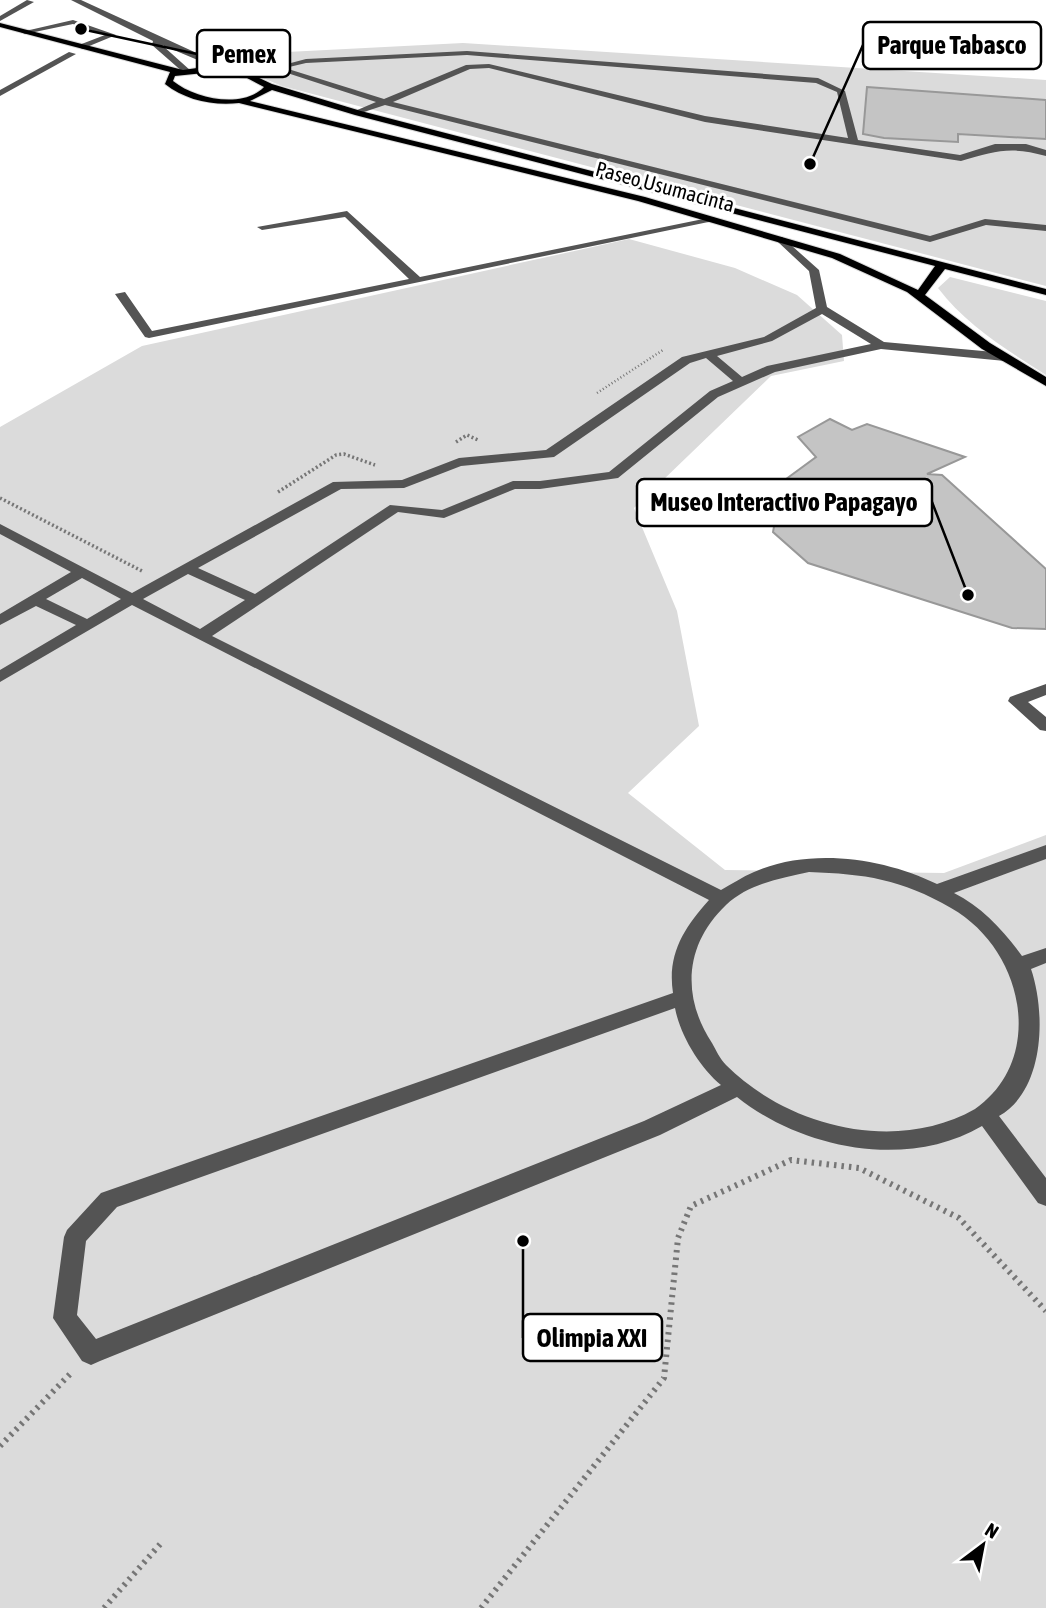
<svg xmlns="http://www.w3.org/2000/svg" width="1046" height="1608" viewBox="0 0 1046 1608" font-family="'Asap Condensed',sans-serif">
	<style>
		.green { fill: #dbdbdb }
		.building { fill: #c4c4c4; stroke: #989898; stroke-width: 2 }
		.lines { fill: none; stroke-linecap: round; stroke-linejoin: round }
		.major-casing { stroke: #dbdbdb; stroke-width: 2 }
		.path-far2 { stroke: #767676; stroke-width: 2.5; stroke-dasharray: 1 2.5; stroke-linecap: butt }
		.path-far1 { stroke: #767676; stroke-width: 3.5; stroke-dasharray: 2 2.5; stroke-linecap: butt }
		.path { stroke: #767676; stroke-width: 6; stroke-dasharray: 2.5 5; stroke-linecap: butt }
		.minor { fill: #545454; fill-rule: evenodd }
		.major { fill: #000; fill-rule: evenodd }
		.labels { text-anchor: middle; stroke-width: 6; stroke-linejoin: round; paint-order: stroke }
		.far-street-label { font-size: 21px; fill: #000; stroke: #fff }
		.leader { fill: none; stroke: #000; stroke-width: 2.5 }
		.callout-dot { fill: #000; stroke: #fff; stroke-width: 2.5 }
		.callout { fill: #fff; stroke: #000; stroke-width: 2.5 }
		.callout-label { font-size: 26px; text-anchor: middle; font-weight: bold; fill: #000 }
	</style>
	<rect width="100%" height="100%" fill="#fff"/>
	<g class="green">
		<path d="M463,43L1046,80V286L282,86L233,66L287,52Z"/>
		<path d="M629,239L735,268L797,295L842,335L844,361L771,376L634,508L677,611L699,726L628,793L725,870L944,873L1046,835V1608H0V427L142,346Z"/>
		<path d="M950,277L1046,301V375C1007,350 966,325 938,288Z"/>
	</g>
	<g class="building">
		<path d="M867,87L1046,100V139L958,134V142L884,138L863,134Z"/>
		<path d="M830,419L852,430L867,424L965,457L927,474L942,475L1046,569V629L1012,628L808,563L773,532L782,482L816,457L798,437Z"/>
	</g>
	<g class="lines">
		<defs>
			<path id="major" d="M0,23L183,70L204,67L249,73L272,84L361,111L1046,289V295L945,269L925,295L990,343L1046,377V386L982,349L907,292L832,258L638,201L239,103C213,106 185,100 165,84L170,72L0,27ZM204,73L247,78L264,87C243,109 195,99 173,81L175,76ZM272,90L355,115L935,266L918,290L840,254L645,197L250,101Z"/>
		</defs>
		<use href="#major" class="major-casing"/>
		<path class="path-far2" d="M597,393L663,350"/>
		<g class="path-far1">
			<path d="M456,442L467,435L478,440"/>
			<path d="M278,492L336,455L344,454L375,465"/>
			<path d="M0,498L142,571"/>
		</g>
		<g class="path">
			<path d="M0,1446L73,1371"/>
			<path d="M104,1608L162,1542"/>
			<path d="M481,1608L664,1378L678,1238L691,1206L791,1160L859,1168L959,1218L1046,1311"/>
		</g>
		<g class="minor">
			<path d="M27,0L34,2L0,21V16Z"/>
			<path d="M71,0H81L238,72L231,74L162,45L191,71L184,73L152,45L153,41Z"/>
			<path d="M73,20L116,35L82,49L79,45L105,35L73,24L25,34L21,32Z"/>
			<path d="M467,51L818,78L845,91L858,140L960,155L995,144H1026L1046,150V156C1011,146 995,151 961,161L705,122L489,68L470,69L393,102L930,236L985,219L1046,225V231L986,225L930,242L385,105L355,115V111L376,102L272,68L306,59ZM467,55L816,83L837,92L848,138L705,116L489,64L466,65L384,99L285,68L306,63Z"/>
			<path d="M69,52L76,54L0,96V90Z"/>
			<path d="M347,211L420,277L713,217L718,220L149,338L145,337L115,294L125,292L152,331L409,279L345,217L262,230L257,227Z"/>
			<path d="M782,237L819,270L827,307L884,342L1005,353L1011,357L1005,361L881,349L775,372L718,397L618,478L540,489H515L444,518L398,512L212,636L721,890C732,884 742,877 754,872C810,847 884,858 937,884L1046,845V859L954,893C982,907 1004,931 1022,956L1046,948V963L1031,969C1046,1013 1045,1090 999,1116L1046,1178V1206L1038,1203L982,1126C907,1170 802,1149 737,1097L660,1135L100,1361L91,1365L82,1361L53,1318L64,1237L67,1230L101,1193L673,993C667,954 684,928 709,900L132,605L0,682V670L76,625L36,606L0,625V614L71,572L0,534V524L132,593L333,482L402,480L459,458L546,450L682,357L764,337L816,308L809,271L778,242V238ZM822,314L871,344L767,366L742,377L717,356L772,341ZM706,358L733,381L710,391L609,472L540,481H513L442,510L390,505L255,594L198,568L341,489L404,488L461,466L554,457L690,363ZM188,574L245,600L200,629L143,599ZM82,578L121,599L87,619L46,599ZM809,872C865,874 901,879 951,908C1025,950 1046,1060 975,1109C896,1154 788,1127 726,1065C720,1059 716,1050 712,1043C681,996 685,944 726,905C748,884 781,878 809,872ZM675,1008C680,1035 700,1068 721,1085L644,1121L96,1339L77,1315L86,1241L117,1207Z"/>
			<path d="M1046,684V695L1028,702L1046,717V731L1040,730L1008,701L1010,697Z"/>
		</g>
		<use href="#major" class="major"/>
	</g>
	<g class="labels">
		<g class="far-street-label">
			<text transform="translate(665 187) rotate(15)" y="7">Paseo Usumacinta</text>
		</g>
	</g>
	<path class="leader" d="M810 164L863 45M81 29L197 54M968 595L932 502M523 1241L523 1338"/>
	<g class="callout-dot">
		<circle cx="810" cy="164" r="7"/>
		<circle cx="81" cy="29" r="7"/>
		<circle cx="968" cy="595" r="7"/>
		<circle cx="523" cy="1241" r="7"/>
	</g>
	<g class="callout">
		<rect x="863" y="22" width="178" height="47" rx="7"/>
		<rect x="197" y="30" width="93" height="47" rx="7"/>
		<rect x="637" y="479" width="295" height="47" rx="7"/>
		<rect x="523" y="1314" width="139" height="47" rx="7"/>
	</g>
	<g class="callout-label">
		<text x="952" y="54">Parque Tabasco</text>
		<text x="244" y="63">Pemex</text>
		<text x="784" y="511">Museo Interactivo Papagayo</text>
		<text x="592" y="1347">Olimpia XXI</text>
	</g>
	<g transform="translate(983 1545) rotate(32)" stroke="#ffffff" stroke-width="5" paint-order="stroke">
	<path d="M0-5L12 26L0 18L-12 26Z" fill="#000000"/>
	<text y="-10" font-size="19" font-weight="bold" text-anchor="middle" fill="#000000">N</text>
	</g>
</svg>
